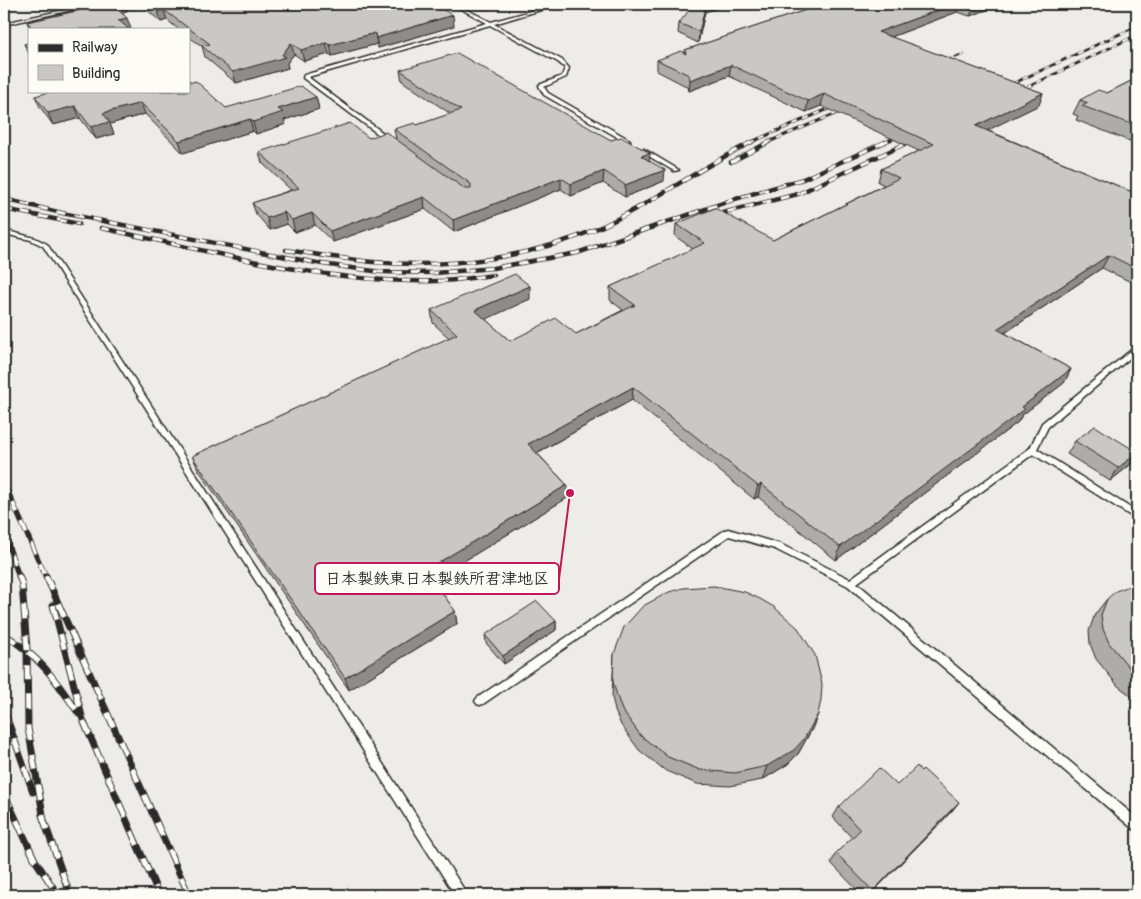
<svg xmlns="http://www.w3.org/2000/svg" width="1141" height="899" viewBox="0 0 1141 899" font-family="Pangolin,'Klee One',sans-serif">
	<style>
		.built { fill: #edece8; fill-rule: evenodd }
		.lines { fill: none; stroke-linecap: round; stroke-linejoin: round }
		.service-casing { stroke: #2b2b2b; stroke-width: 3 }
		.service { fill: #fdfcf7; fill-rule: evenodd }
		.rail-far3-casing { stroke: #2b2b2b; stroke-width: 3 }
		.rail-far2-casing { stroke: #2b2b2b; stroke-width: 4.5 }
		.rail-far1-casing { stroke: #2b2b2b; stroke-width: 5.5 }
		.rail-casing { stroke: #2b2b2b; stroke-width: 7 }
		.rail-far3 { stroke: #fdfcf7; stroke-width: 2; stroke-dasharray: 6; stroke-linecap: butt }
		.rail-far2 { stroke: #fdfcf7; stroke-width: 3; stroke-dasharray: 9; stroke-linecap: butt }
		.rail-far1 { stroke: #fdfcf7; stroke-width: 4; stroke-dasharray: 11; stroke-linecap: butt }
		.rail { stroke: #fdfcf7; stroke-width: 5; stroke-dasharray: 15; stroke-linecap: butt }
		.wall { fill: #adaca9; stroke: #2b2b2b }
		.shaded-wall { fill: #8d8c89; stroke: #2b2b2b }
		.building { fill: #c9c8c4; stroke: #2b2b2b }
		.leader { fill: none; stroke: #c2185b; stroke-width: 2 }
		.callout-dot { fill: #c2185b; stroke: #fdfcf7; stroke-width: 2 }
		.callout { fill: #fdfcf7; stroke: #c2185b; stroke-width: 2 }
		.callout-label { font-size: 16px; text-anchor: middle; font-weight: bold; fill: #2b2b2b }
	</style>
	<rect width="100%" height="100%" fill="#fdfcf7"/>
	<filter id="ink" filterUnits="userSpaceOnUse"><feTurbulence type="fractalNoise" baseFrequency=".02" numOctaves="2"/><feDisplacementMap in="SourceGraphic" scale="10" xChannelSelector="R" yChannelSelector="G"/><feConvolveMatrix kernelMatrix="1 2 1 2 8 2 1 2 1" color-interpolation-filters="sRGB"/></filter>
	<g filter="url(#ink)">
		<path class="built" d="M4,4H1137V895H4ZM29,29H189V91H29Z"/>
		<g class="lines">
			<defs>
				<g id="service">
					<path d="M92,4H98L4,25V23Z"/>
					<path d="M452,4H456L491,22L556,4H561L494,24L562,60L569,68L566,77L544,87L548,93L630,140V142H626L544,95L539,86V85L562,76L565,68L558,62L490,25L308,77L390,138V140H386L303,78L304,75L487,23Z"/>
					<path d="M640,149H644L679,170L674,171L640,151Z"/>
					<path d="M4,230L35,238L47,244L465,891L466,895H455L43,246L31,240L4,234Z"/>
					<path d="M1135,347H1137V352L1048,427L1037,449L1137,512V519L1134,518L1033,454L857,583L1137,818V830L1133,829L848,586L775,549L729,536L483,704L480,705L477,704L475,701L477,698L725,530L728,529L780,544L850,579L1030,448L1042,423Z"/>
				</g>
			</defs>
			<use href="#service" class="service-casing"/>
			<use href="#service" class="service"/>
			<defs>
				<g id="rail-far3">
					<path d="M938,65L963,54"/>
					<path d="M1001,89L1137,26"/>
					<path d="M1015,93L1137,35"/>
					<path d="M749,143L840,104"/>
					<path d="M766,143L849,108"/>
					<path d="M883,143L906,133"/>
					<path d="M906,143L918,138"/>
				</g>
				<g id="rail-far2">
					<path d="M731,162L769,142"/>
					<path d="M4,199L62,213L322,264L381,272L435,273L493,268L577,253L735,199L803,179L885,142"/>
					<path d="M4,209L79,224"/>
					<path d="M710,216L798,194L909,142"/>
					<path d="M101,228C210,251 326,284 437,281C456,281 475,277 494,275"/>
					<path d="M286,250C315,254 344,259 373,262C450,269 532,258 603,226C654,202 701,167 752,142"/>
				</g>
				<g id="rail-far1">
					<path d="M4,483L46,577"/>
					<path d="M4,533L19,577"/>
				</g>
				<g id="rail">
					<path d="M19,576L22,584L27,649L28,728L44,820"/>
					<path d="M46,576L189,895"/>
					<path d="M53,605L83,720L159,895"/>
					<path d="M4,634C42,659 54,678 79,714"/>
					<path d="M4,710L33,792"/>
					<path d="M4,793L35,860L58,895"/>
					<path d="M42,815L70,895"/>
				</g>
			</defs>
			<use href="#rail-far3" class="rail-far3-casing"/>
			<use href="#rail-far2" class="rail-far2-casing"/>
			<use href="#rail-far1" class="rail-far1-casing"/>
			<use href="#rail" class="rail-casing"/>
			<use href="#rail-far3" class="rail-far3"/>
			<use href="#rail-far2" class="rail-far2"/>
			<use href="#rail-far1" class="rail-far1"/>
			<use href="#rail" class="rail"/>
		</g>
		<g class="wall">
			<path d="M102,4H133L123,14L131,29H30L27,22L103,5Z"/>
			<path d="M140,4H432L454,26L378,48L377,44L332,56L329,54L304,61L294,54L287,63L288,68L236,83L205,57L202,46L189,37V29H178L167,20L161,22Z"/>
			<path d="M486,4H506L492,7Z"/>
			<path d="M511,4H528L517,7Z"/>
			<path d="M824,4H1003L970,16L957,12L891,37L1043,93L1039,105L987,130L1137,194V283L1135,284L1102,268L1005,333L1071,369L1064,383L1022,415L1018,422L836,560L758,497L754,499L632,400L537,453L567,485V498L433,580L455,611L457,624L349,690L198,469L192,456L449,338L433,323L431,310L530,299L485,319L510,341L576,334L623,310L610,300V287L693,249L675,236L676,224L773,240L884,185L878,182L881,169L919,151L821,106L806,112L729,76L689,91L688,87L657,71V60L685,54V50Z"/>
			<path d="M705,12L698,43L678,33L679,23Z"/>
			<path d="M29,43V54L24,44Z"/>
			<path d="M400,70L650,153L649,161L664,181L625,197L603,183L571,196L561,189L454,232L425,209L333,242L315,225L295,232L287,224L270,230L256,214L252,203L291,190L262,163L259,152L369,138L396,139L394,129L417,125L451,114L402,81Z"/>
			<path d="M1137,78V144L1076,120L1078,116L1073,114L1080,100L1107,93Z"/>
			<path d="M35,96L226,108L316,97L319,109L284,120L286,124L256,134L253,131L183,153L145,114L110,124L114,134L96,139L80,118L53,125L40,107Z"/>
			<path d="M1075,441L1137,452V454L1130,465L1110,481L1067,454Z"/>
			<path d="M1137,585V700L1118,686L1096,659L1090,644L1089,631L1095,614L1107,599Z"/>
			<path d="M556,621V630L504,664L486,643L485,635Z"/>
			<path d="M614,654L818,714L812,729L798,754L788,764L762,780L730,786L697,784L666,771L639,750L621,725L615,711L612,697Z"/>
			<path d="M897,785L959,802L951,812L870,895H862L831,863L836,853L852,838L833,817L839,807Z"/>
		</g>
		<g class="shaded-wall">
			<path d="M120,4H133L120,18L116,8Z"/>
			<path d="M492,4H506L492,7Z"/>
			<path d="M517,4H528L517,7Z"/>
			<path d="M706,4H731L705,12L698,43L699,32Z"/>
			<path d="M955,4H960L957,12L875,43L878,32Z"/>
			<path d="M980,4H1003L970,16L974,6Z"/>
			<path d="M164,10L167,20L161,22L158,11Z"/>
			<path d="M453,15L454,26L378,48L376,38Z"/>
			<path d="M127,18L131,29H121L118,20Z"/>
			<path d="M375,33L377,44L332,56L330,45Z"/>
			<path d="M291,43L294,54L287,63L288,68L236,83L233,72L282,55Z"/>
			<path d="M326,43L329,54L304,61L301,50Z"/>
			<path d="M731,65L729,76L689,91L690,80Z"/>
			<path d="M1043,93L1039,105L972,138L976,126Z"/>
			<path d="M824,94L821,106L806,112L808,101Z"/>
			<path d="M316,97L319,109L284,120L286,124L256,134L253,122L278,109Z"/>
			<path d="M141,103L145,114L110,124L114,134L96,139L91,127L103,113Z"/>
			<path d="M75,106L80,118L53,125L48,113Z"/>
			<path d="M250,119L253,131L183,153L179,141Z"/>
			<path d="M650,153L649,164L641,156Z"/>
			<path d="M665,170L664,181L625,197V185Z"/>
			<path d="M604,171L603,183L571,196V184Z"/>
			<path d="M561,178V189L454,232L453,220Z"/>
			<path d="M424,197L425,209L333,242L330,231Z"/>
			<path d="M284,212L287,224L270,230L267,218Z"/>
			<path d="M312,213L315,225L295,232L292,220Z"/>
			<path d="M1109,255L1102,268L991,342L997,329Z"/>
			<path d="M530,286V299L476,324L475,310Z"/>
			<path d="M1071,369L1064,383L1022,415L1018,422L836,560L840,547Z"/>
			<path d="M633,387L632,400L529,457L528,444Z"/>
			<path d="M1137,453L1130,465L1110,481L1118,468Z"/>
			<path d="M761,484L758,497L754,499L758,486Z"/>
			<path d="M567,485V498L428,583L426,570Z"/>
			<path d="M455,611L457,624L349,690L345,678Z"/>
			<path d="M556,621V630L504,664L503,656Z"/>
			<path d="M818,714L812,729L798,754L788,764L762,780L767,766Z"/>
			<path d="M959,802L951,812L870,895H869L873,891Z"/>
		</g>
		<g class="building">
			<path d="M108,4H120L116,8L127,18L118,20L129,29H34L27,22Z"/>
			<path d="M149,4H432L453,15L376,38L375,33L330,45L326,43L301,50L291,43L282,55L286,57L233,72L202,46L210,44L164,10L158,11Z"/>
			<path d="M694,4H706L699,32L679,23Z"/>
			<path d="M824,4H955L878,32L1043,93L976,126L1137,194V269L1109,255L997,329L1071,369L1022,407L1025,409L840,547L761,484L758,486L633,387L528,444L567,485L426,570L455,611L345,678L192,456L457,334L431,310L515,274L530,286L475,310L510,341L556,318L576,334L635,305L610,287L705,243L676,224L715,208L773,240L899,178L881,169L934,144L824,94L808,101L731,65L690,80L689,75L657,60L681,51L686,54L685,50Z"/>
			<path d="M967,4H980L974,6Z"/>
			<path d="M29,43V49L24,44Z"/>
			<path d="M457,53L611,140L621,137L650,153L641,156L665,170L625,185L604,171L571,184L561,178L453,220L424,197L330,231L312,213L292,220L284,212L267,218L252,203L299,188L259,152L350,123L369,138L386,132L465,189H471V184L394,129L415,123L417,125L461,110L400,70Z"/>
			<path d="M1137,78V126L1082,106L1088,103L1080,100L1098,90L1107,93Z"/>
			<path d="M189,80L192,82L196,81L226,108L301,86L316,97L278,109L283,112L253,122L250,119L179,141L141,103L103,113L110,122L91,127L75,106L48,113L35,96L54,91H189Z"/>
			<path d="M1095,426L1137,452V453L1118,468L1075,441Z"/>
			<path d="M1137,585V675L1132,671L1109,643L1103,629L1101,615L1107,599L1116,591L1129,586Z"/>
			<path d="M714,586L745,592L760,599L774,607L798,628L815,655L822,684L821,700L818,714L804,739L794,750L767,766L735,773L700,770L668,757L641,736L622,710L617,696L613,682L614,654L624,627L643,606L669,592L683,588Z"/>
			<path d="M537,601L556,621L503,656L485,635Z"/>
			<path d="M917,766L921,771L923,769L959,802L873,891L836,853L860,830L839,807L879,768L897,785Z"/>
		</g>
	</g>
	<path class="leader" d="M570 493L559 579"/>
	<circle class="callout-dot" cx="570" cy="493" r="5"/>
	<rect class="callout" x="315" y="563" width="244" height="31" rx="5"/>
	<g class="callout-label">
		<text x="437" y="584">日本製鉄東日本製鉄所君津地区</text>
	</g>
	<rect width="1141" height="899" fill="none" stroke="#fdfcf7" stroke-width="20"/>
	<rect x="10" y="10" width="1121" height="879" fill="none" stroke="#2b2b2b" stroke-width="2" filter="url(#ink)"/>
	<rect x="28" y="28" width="162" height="65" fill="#fdfcf7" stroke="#a9a8a5"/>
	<rect x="38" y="44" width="25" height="8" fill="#2b2b2b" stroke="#a9a8a5"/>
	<text x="72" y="52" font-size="15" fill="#2b2b2b">Railway</text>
	<rect x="38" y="65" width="25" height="15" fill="#c9c8c4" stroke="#a9a8a5"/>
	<text x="72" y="78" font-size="15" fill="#2b2b2b">Building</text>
</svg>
